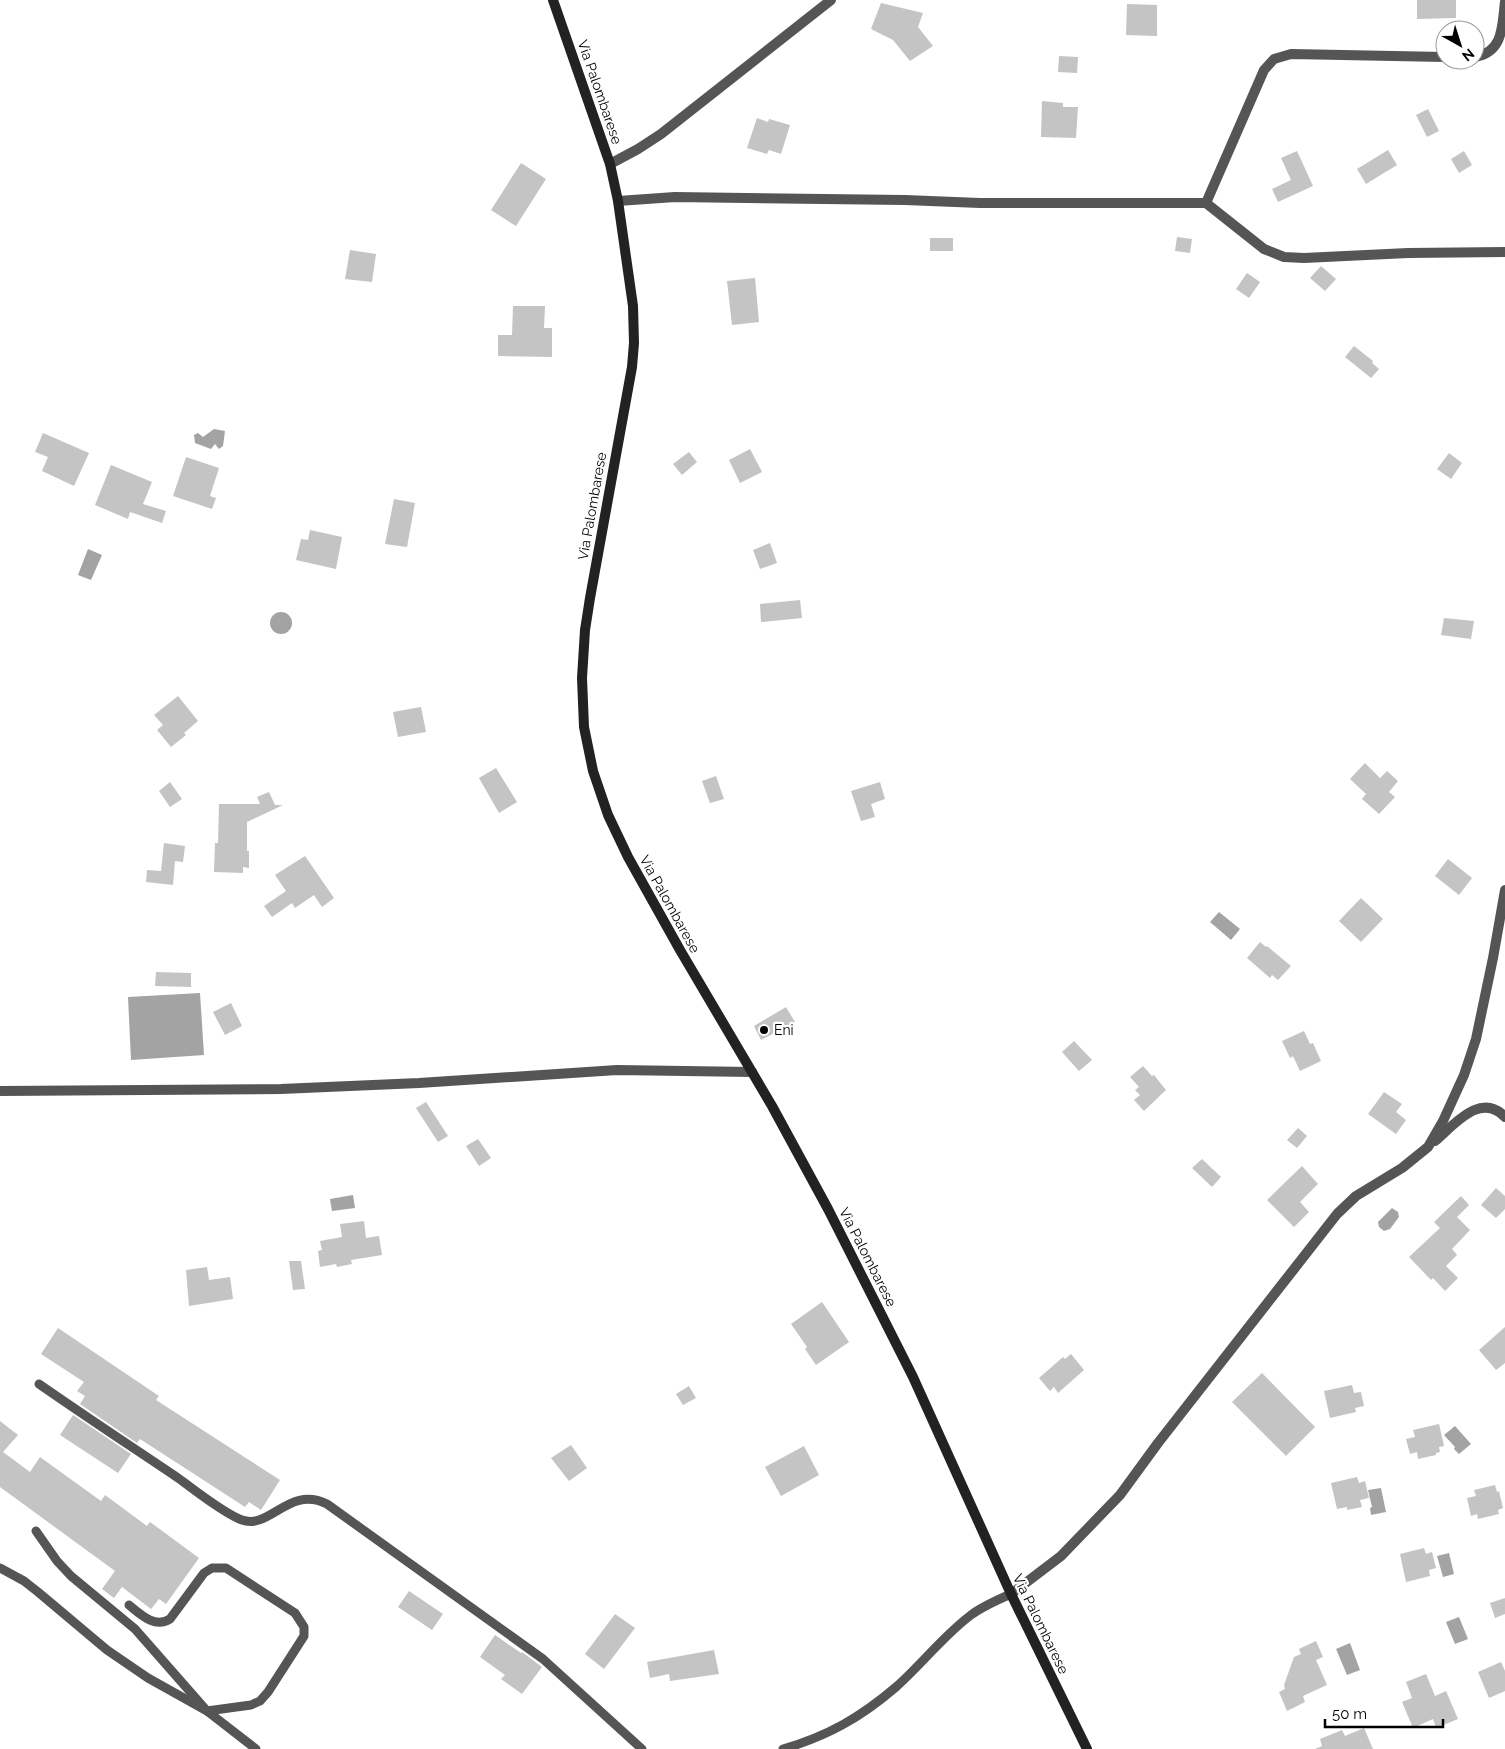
<svg xmlns="http://www.w3.org/2000/svg" width="1505" height="1749" viewBox="0 0 1505 1749" font-family="Raleway,sans-serif">
	<style>
		.water { fill: #a3a3a3 }
		.building { fill: #c4c4c4 }
		.lines { fill: none; stroke-linecap: round; stroke-linejoin: round }
		.lane { stroke: #555; stroke-width: 9 }
		.street { stroke: #555; stroke-width: 10 }
		.secondary { stroke: #222; stroke-width: 10 }
		.poi-dot { fill: #000; stroke: #fff; stroke-width: 2 }
		.labels { text-anchor: middle; stroke-width: 4.5; stroke-linejoin: round; paint-order: stroke }
		.street-label { font-size: 14px; fill: #000; stroke: #fff }
		.poi-label { font-size: 14px; fill: #000; stroke: #fff; text-anchor: start }
	</style>
	<rect width="100%" height="100%" fill="#fff"/>
	<g class="water">
		<path d="M214,429L225,431L223,446L219,449L215,444L211,449L195,443L194,435L198,433L203,437Z"/>
		<path d="M88,549L102,555L91,580L78,575Z"/>
		<circle cx="281" cy="623" r="11"/>
		<path d="M1219,912L1240,929L1231,940L1210,922Z"/>
		<path d="M200,993L204,1055L131,1060L128,997Z"/>
		<path d="M353,1195L355,1208L332,1211L330,1199Z"/>
		<path d="M1392,1208L1398,1212L1399,1217L1390,1229L1384,1231L1379,1227L1378,1222Z"/>
		<path d="M1455,1426L1471,1444L1459,1454L1454,1449L1455,1447L1444,1435Z"/>
		<path d="M1381,1488L1386,1512L1371,1515L1370,1508L1372,1507L1368,1490Z"/>
		<path d="M1449,1553L1454,1574L1443,1577L1437,1556Z"/>
		<path d="M1459,1617L1468,1639L1455,1644L1446,1622Z"/>
		<path d="M1350,1643L1360,1670L1347,1675L1336,1649Z"/>
	</g>
	<g class="building">
		<path d="M1417,0H1456V18L1417,19Z"/>
		<path d="M881,3L923,13L918,27L933,46L910,61L893,40L871,29Z"/>
		<path d="M1127,4L1157,5V36L1126,35Z"/>
		<path d="M1059,56L1078,57L1077,73L1058,72Z"/>
		<path d="M1042,101L1063,103V107H1078L1076,138L1041,137Z"/>
		<path d="M1428,109L1439,131L1427,137L1416,115Z"/>
		<path d="M757,118L768,122L769,119L790,125L781,154L769,150L767,154L747,148Z"/>
		<path d="M1388,150L1397,165L1366,184L1357,169Z"/>
		<path d="M1297,151L1313,186L1278,202L1272,189L1291,180L1281,158Z"/>
		<path d="M1464,151L1472,165L1459,173L1451,159Z"/>
		<path d="M521,163L546,179L516,226L491,210Z"/>
		<path d="M1177,237L1192,239L1190,253L1175,251Z"/>
		<rect x="930" y="238" width="23" height="13"/>
		<path d="M350,250L376,254L372,282L345,279Z"/>
		<path d="M1321,266L1336,279L1325,291L1310,278Z"/>
		<path d="M1247,273L1260,282L1249,298L1236,289Z"/>
		<path d="M755,278L759,322L732,325L727,281Z"/>
		<path d="M513,306H545L544,328H552V357L498,356V335H512Z"/>
		<path d="M1354,346L1373,361L1372,363L1379,369L1371,378L1345,357Z"/>
		<path d="M43,433L89,453L74,486L42,471L48,457L35,452Z"/>
		<path d="M750,449L762,472L740,483L729,460Z"/>
		<path d="M689,452L697,462L682,475L673,464Z"/>
		<path d="M1449,453L1462,463L1451,479L1437,469Z"/>
		<path d="M186,457L219,468L210,496L216,498L212,509L173,496Z"/>
		<path d="M111,465L152,482L143,504L166,511L162,523L130,512L128,519L95,505Z"/>
		<path d="M394,499L415,503L407,547L385,544Z"/>
		<path d="M310,530L342,537L336,569L296,560L301,539L308,540Z"/>
		<path d="M770,543L777,563L760,569L753,550Z"/>
		<path d="M800,600L802,618L761,622L760,604Z"/>
		<path d="M1444,618L1474,621L1471,639L1441,635Z"/>
		<path d="M178,696L198,721L184,733L186,735L171,747L157,730L163,725L154,715Z"/>
		<path d="M421,707L426,732L398,737L393,712Z"/>
		<path d="M1365,763L1380,778L1387,771L1398,781L1389,792L1395,797L1379,814L1362,799L1366,794L1350,779Z"/>
		<path d="M496,768L517,802L499,813L479,778Z"/>
		<path d="M716,776L724,799L710,803L702,781Z"/>
		<path d="M170,782L182,799L170,807L159,791Z"/>
		<path d="M880,782L885,799L871,804L875,817L861,821L851,791Z"/>
		<path d="M269,792L275,805H283L247,822V851H249V868L243,867V873L214,872L215,843H218L219,804H260L257,797Z"/>
		<path d="M164,843L185,846L183,862L175,861L173,885L146,882L147,870L161,871Z"/>
		<path d="M305,856L334,898L322,907L314,895L295,908L292,903L272,917L264,906L286,891L275,875Z"/>
		<path d="M1448,859L1472,878L1459,895L1435,876Z"/>
		<path d="M1361,898L1383,919L1361,942L1339,921Z"/>
		<path d="M1260,942L1266,947L1267,946L1291,966L1278,980L1272,975L1270,978L1247,958Z"/>
		<path d="M156,972L191,973V987L155,986Z"/>
		<path d="M231,1003L242,1026L225,1035L213,1012Z"/>
		<path d="M786,1007L795,1022L761,1040L754,1026Z"/>
		<path d="M1304,1031L1310,1044L1313,1043L1321,1061L1300,1071L1293,1056L1290,1058L1282,1041Z"/>
		<path d="M1074,1041L1092,1060L1079,1071L1062,1052Z"/>
		<path d="M1143,1066L1152,1076L1154,1075L1166,1090L1144,1111L1134,1100L1140,1095L1135,1090L1139,1087L1130,1077Z"/>
		<path d="M1384,1092L1402,1104L1396,1112L1406,1120L1396,1134L1368,1114Z"/>
		<path d="M426,1102L448,1136L438,1142L416,1108Z"/>
		<path d="M1298,1128L1307,1136L1297,1148L1287,1140Z"/>
		<path d="M478,1139L491,1158L479,1166L466,1146Z"/>
		<path d="M1202,1159L1221,1177L1212,1187L1192,1168Z"/>
		<path d="M1302,1166L1318,1184L1300,1202L1309,1212L1294,1227L1267,1200Z"/>
		<path d="M1496,1188L1505,1196V1209L1496,1218L1481,1205Z"/>
		<path d="M1461,1196L1469,1205L1457,1217L1470,1230L1452,1249L1457,1255L1446,1266L1458,1278L1445,1291L1433,1278L1431,1280L1409,1257L1440,1228L1434,1222Z"/>
		<path d="M364,1221L366,1238L379,1236L382,1255L351,1260L352,1264L337,1267L336,1264L320,1267L318,1251L322,1250L320,1241L342,1237L340,1224Z"/>
		<path d="M289,1261H301L305,1289L293,1290Z"/>
		<path d="M207,1267L209,1280L230,1277L233,1299L189,1306L186,1270Z"/>
		<path d="M822,1302L849,1342L816,1365L805,1349L807,1347L791,1324Z"/>
		<path d="M1505,1327V1363L1496,1370L1479,1350Z"/>
		<path d="M58,1328L159,1396L156,1400L280,1480L261,1510L249,1502L245,1507L140,1439L137,1443L80,1404L85,1396L77,1391L84,1382L41,1354Z"/>
		<path d="M1071,1354L1084,1370L1058,1393L1054,1387L1050,1391L1039,1378L1063,1357L1065,1359Z"/>
		<path d="M1262,1373L1315,1427L1286,1456L1232,1402Z"/>
		<path d="M1352,1385L1354,1393L1361,1392L1364,1406L1355,1408L1356,1412L1330,1418L1324,1391Z"/>
		<path d="M689,1386L696,1398L683,1405L676,1394Z"/>
		<path d="M73,1415L131,1454L118,1473L60,1435Z"/>
		<path d="M0,1421L18,1435L3,1452L30,1472L40,1457L101,1501L105,1495L147,1526L150,1522L199,1558L166,1604L159,1599L151,1609L122,1587L114,1598L102,1589L115,1571L0,1487Z"/>
		<path d="M1439,1424L1444,1446L1439,1447L1440,1452L1436,1453V1455L1418,1459L1417,1452L1410,1454L1406,1439L1415,1437L1413,1430Z"/>
		<path d="M571,1445L587,1468L569,1481L551,1458Z"/>
		<path d="M804,1446L819,1475L781,1496L765,1467Z"/>
		<path d="M1357,1477L1359,1483L1365,1481L1369,1498L1360,1500L1362,1507L1347,1510V1507L1337,1509L1331,1483Z"/>
		<path d="M1495,1485L1497,1492L1499,1491L1503,1508L1498,1510L1499,1514L1478,1519L1477,1514L1471,1516L1467,1498L1476,1496L1474,1490Z"/>
		<path d="M1424,1548L1426,1554L1432,1552L1436,1568L1429,1570L1430,1576L1406,1582L1400,1554Z"/>
		<path d="M409,1591L443,1614L432,1630L398,1607Z"/>
		<path d="M1505,1598V1614L1495,1618L1490,1603Z"/>
		<path d="M615,1614L635,1628L604,1669L585,1654Z"/>
		<path d="M495,1635L521,1653L522,1652L542,1667L522,1694L501,1679L505,1675L480,1657Z"/>
		<path d="M1316,1641L1323,1657L1316,1660L1327,1685L1303,1696L1305,1702L1287,1711L1279,1692L1285,1689L1284,1685L1294,1657L1301,1654L1299,1649Z"/>
		<path d="M714,1650L719,1674L670,1681L669,1674L650,1678L647,1662Z"/>
		<path d="M1501,1662L1505,1671V1691L1489,1698L1478,1672Z"/>
		<path d="M1426,1674L1435,1696L1446,1691L1458,1719L1436,1728L1433,1719L1413,1728L1402,1702L1412,1698L1406,1682Z"/>
		<path d="M1364,1728L1373,1749H1315L1322,1746L1320,1739L1342,1730L1345,1736Z"/>
	</g>
	<g class="lines">
		<g class="lane">
			<path d="M39,1384C85,1416 132,1447 178,1478C195,1490 223,1513 242,1520C270,1530 289,1485 327,1504L543,1659L642,1749"/>
			<path d="M36,1531L57,1561L71,1576L135,1629L207,1711L256,1749"/>
			<path d="M0,1568L24,1581L38,1592L107,1650L148,1678L207,1711L251,1705L260,1701L268,1692L304,1636V1627L295,1613L226,1568H212L204,1573L170,1619C155,1629 140,1614 129,1605"/>
			<path d="M783,1749C828,1736 861,1717 896,1687C922,1664 943,1636 971,1615C983,1606 997,1600 1011,1594"/>
		</g>
		<g class="street">
			<path d="M1445,57L1291,54L1274,59L1264,70L1206,203L1264,249L1284,257L1304,258L1408,253L1505,252"/>
			<path d="M1475,57C1504,52 1502,25 1505,2"/>
			<path d="M610,164L638,149L661,134L831,0"/>
			<path d="M618,201L675,197L905,200L980,203H1206"/>
			<path d="M0,1091L281,1089L419,1083L617,1070L752,1072"/>
			<path d="M1435,1141C1454,1125 1481,1091 1505,1117"/>
			<path d="M1011,1594L1061,1556L1120,1495L1158,1443L1337,1214L1356,1196L1402,1168L1428,1147L1443,1121L1464,1075L1476,1039L1493,958L1505,890"/>
		</g>
		<path class="secondary" d="M553,0L610,164L618,201L633,306L634,343L632,367L590,598L585,630L582,678L584,727L593,771L608,815L628,857L680,950L772,1106L828,1209L913,1377L1011,1594L1087,1749"/>
	</g>
	<circle class="poi-dot" cx="764" cy="1030" r="5"/>
	<g class="labels">
		<g class="street-label">
			<text transform="translate(600 92) rotate(71)" y="5">Via Palombarese</text>
			<text transform="translate(592 506) rotate(-80)" y="5">Via Palombarese</text>
			<text transform="translate(670 904) rotate(61)" y="5">Via Palombarese</text>
			<text transform="translate(868 1257) rotate(63)" y="5">Via Palombarese</text>
			<text transform="translate(1041 1624) rotate(64)" y="5">Via Palombarese</text>
		</g>
		<g class="poi-label">
			<text x="774" y="1035">Eni</text>
		</g>
	</g>
	<g transform="translate(1460 45) rotate(141)"><circle r="24" fill="#ffffff" stroke="#999999"/>
	<path d="M0-4L9 19L0 12L-9 19Z" fill="#000000"/>
	<text y="-8" font-size="14" font-weight="bold" text-anchor="middle" fill="#000000">N</text>
	</g>
	<path d="M1325 1719v8h118v-8" fill="none" stroke="#000000" stroke-width="2.5"/>
	<text x="1332" y="1719" font-size="15" fill="#000000" stroke="#ffffff" stroke-width="4" paint-order="stroke">50 m</text>
</svg>
